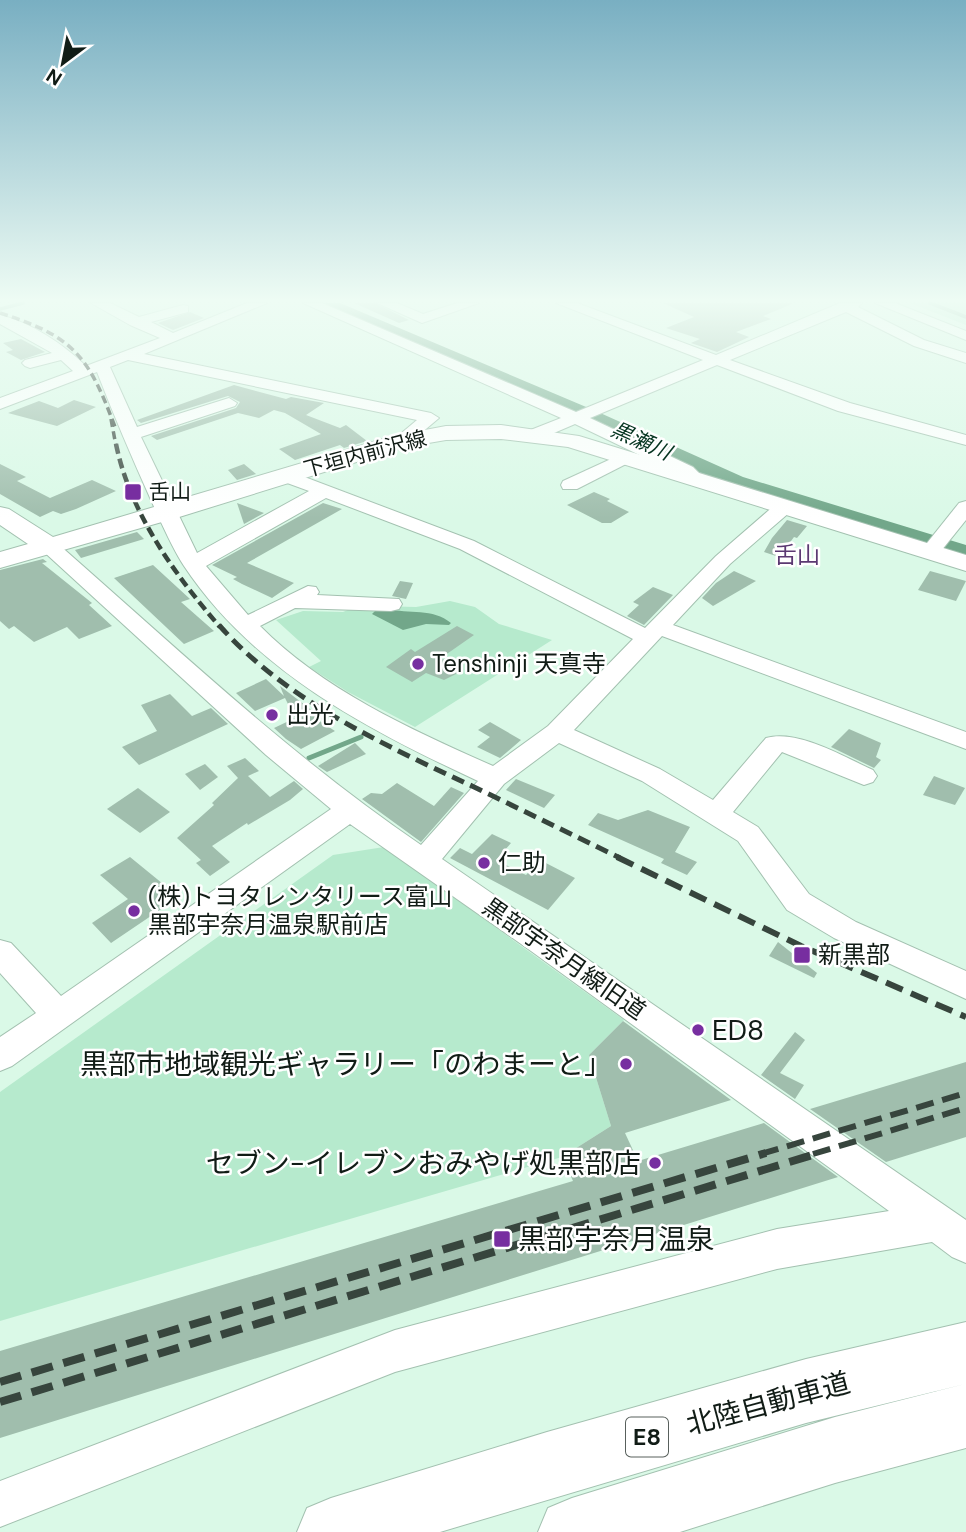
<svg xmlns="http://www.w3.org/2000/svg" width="966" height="1532" viewBox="0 0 966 1532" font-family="'DM Sans','Noto Sans JP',sans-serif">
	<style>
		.green { fill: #b6eacd }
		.water { fill: #72a78a }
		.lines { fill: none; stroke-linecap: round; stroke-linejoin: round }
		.stream-far1 { stroke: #72a78a; stroke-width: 3.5 }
		.stream { stroke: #72a78a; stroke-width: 5 }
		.river { fill: #72a78a; fill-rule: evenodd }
		.building { fill: #a0bead }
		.minor-casing { stroke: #a3c1b0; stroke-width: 2 }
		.major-casing { stroke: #a3c1b0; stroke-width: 2 }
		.highway-casing { stroke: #a3c1b0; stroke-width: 2 }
		.minor { fill: #fff; fill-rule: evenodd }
		.major { fill: #fff; fill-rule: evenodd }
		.highway { fill: #fff; fill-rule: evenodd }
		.rail-far4 { stroke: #37453d; stroke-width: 3.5; stroke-dasharray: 8 4.5; stroke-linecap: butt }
		.rail-far3 { stroke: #37453d; stroke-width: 4.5; stroke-dasharray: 10 5; stroke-linecap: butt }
		.rail-far2 { stroke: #37453d; stroke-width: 5; stroke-dasharray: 13 7; stroke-linecap: butt }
		.rail-far1 { stroke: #37453d; stroke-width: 6; stroke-dasharray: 18 9; stroke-linecap: butt }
		.rail { stroke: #37453d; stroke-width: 8; stroke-dasharray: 22 11; stroke-linecap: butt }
		.poi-dot { fill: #772ea0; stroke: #fff; stroke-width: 2.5 }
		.labels { text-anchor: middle; stroke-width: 5; stroke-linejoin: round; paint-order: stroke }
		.far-water-label { font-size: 21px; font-style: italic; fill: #053420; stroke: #fff }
		.far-street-label { font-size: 21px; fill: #111c16; stroke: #fff }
		.far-poi-label { font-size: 21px; fill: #111c16; stroke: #fff; text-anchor: start }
		.far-quarter-label { font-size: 23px; fill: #5b3972; stroke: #fff }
		.shield { fill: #fff; stroke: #58605c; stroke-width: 2 }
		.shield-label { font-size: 23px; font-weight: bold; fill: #111c16 }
		.poi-label { font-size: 24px; fill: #111c16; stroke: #fff; text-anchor: start }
		.street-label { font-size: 24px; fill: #111c16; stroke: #fff }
		.near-poi-label { font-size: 28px; fill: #111c16; stroke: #fff; text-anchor: start }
		.near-street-label { font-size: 28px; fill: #111c16; stroke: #fff }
	</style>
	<rect width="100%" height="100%" fill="#daf9e7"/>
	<g class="green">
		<path d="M910,303H966V325Z"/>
		<path d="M450,601L475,607L499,624L552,640L415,727L348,692L309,667L321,661L276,620L303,611L343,612L355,607L378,606L416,607Z"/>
		<path d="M384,847L624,1020L589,1055L611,1126L562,1157L0,1321V1092L333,855Z"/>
	</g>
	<path class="water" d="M387,609C409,614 433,608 451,623L449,625L426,624L403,630L372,614L376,610Z"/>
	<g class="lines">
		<g class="stream-far1">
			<path d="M930,303L966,317"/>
			<path d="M0,309L23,303"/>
		</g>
		<path class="stream" d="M309,758L361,737"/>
		<path class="river" d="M317,303H340L598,412L743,477L966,545V560L727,487L584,420Z"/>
	</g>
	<g class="building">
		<path d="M354,303H375L409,320L399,323Z"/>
		<path d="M663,303H792V304L763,316L771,319L736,332L749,337L717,352L691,343L700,339L666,328L694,317Z"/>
		<path d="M190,312L204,318L173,330L158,323Z"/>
		<path d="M21,339L45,352L21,360L6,352L13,350L3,343Z"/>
		<path d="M234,385L286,399L291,397L324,403L306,415L340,428L346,425L367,441L344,448L340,445L295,460L279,449L321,434L285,413L274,410L259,418L238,413L157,440L151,436L236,408L240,402L228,396L141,423L137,420Z"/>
		<path d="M74,400L96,407L57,426L8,413L39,401L58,408Z"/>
		<path d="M0,464L26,477L17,481L50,498L92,480L116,491L76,509L61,514L53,511L40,517L0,494Z"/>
		<path d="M244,464L256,474L237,480L228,470Z"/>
		<path d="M594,492L610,499L607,501L629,512L611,523H602L567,505Z"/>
		<path d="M237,503L264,513L244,524Z"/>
		<path d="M323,503L342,509L247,563L294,583L272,598L242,584L233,579L237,577L212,565Z"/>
		<path d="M787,520L807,526L797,538L794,537L779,557L764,552L772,538Z"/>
		<path d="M137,532L144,539L81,558L75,550Z"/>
		<path d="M43,559L47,562L42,563L92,603L89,605L112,626L79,639L67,627L34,642L14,626L9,629L0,621V570Z"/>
		<path d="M153,565L190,599L181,602L214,631L184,644L114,578Z"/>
		<path d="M734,571L756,581L713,606L702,598L716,583Z"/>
		<path d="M930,571L966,581L956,601L918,590Z"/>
		<path d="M400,581L413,583L406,599L392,596Z"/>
		<path d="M653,587L673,595L644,625L627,616L639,605L633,602Z"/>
		<path d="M457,626L474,635L441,658L462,671L444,680L426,673L412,682L386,667L411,649L415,652Z"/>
		<path d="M266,679L284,696L280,686L322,718L318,720L335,731L301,749L286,739L274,728L295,718L285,698L255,711L236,693Z"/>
		<path d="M170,694L192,716L211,708L228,724L139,765L122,747L157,731L141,705Z"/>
		<path d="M490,722L521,740L500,758L477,747L490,737L478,730Z"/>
		<path d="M849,729L881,743L876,757L881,760L874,768L831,747Z"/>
		<path d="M355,743L366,754L327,772L318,766Z"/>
		<path d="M245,758L259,771L248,776L270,797L294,781L303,789L290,800L248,825L247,823L212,846L230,862L210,876L196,863L201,860L177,838L214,805L212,803L238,778L227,766Z"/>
		<path d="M205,764L218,777L200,790L185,774Z"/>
		<path d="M934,776L965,788L955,805L923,795Z"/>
		<path d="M516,779L555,795L544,808L506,790Z"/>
		<path d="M397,783L434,806L451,787L464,793L421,842L362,799L371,793L382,794Z"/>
		<path d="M138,788L170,812L140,833L107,809Z"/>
		<path d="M648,810L690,827L675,852L697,862L687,875L661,863L664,859L588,825L598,813L618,820Z"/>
		<path d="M492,834L511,843L496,860L526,875L540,860L575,878L548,910L450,858L460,848L472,854Z"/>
		<path d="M130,857L179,897L111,943L92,923L128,899L100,875Z"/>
		<path d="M778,942L817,973L814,978L769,956Z"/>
		<path d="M623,1021L731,1100L625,1133L638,1161L764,1123L838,1177L0,1438V1351L573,1181L562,1157L611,1126L589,1055Z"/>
		<path d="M795,1032L805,1040L780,1073L804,1085L795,1099L761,1075Z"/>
		<path d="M966,1062V1137L886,1162L810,1109Z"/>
	</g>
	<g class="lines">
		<defs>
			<g id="minor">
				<path d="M91,303H110L139,317L183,305L188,306V312L151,322L173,333L247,303H267L144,354L431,413L439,418L407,445L401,446L392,441L417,420L128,360L110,367L137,427L229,398L237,403L235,406L141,437L197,553L309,491L279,480L277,476L279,472L286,470L474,541L645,628L716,556L776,504H790L793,508L790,512L730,564L673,625L966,732V749L662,636L574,730L660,769L713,800L766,738C798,729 844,757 873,770L877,776L873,782L864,785L782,752L733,812L758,827L809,894L856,922L966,971V999L834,938L787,910L738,841L642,781L559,743L504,784L442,859L966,1220V1263L952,1257L932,1242L777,1269L395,1372L0,1527V1481L395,1330L777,1229L889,1211L531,951L350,824L12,1066L0,1071V1037L36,1013L0,973V940L11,943L61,996L331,809L266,755L43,551L40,547L43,543H57C176,647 290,756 421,845L478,781C368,730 253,670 184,566C171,546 161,522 151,500C132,458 114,416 97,372L0,409V398L73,371L61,360L30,368L25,366L22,363L25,360L52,353L0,324V315C32,323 63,344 86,366L160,338L130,325ZM326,498L460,549L633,639L548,726L493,766C412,730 323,690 260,626L295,608L391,611L399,609L402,604L399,599L317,595L319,592L316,587L308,586L248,615L206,566Z"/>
				<path d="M303,303H322L576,412L703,360L556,303H577L716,355L840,303H862L858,307L924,340L966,353V363L914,346L846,312L730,360L850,403L966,435V445L838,411L717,365L590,418L693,467L706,480L697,486L690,484L681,475L575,424L540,439H528L525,435L528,431L561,418Z"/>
				<path d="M377,303H397L423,314L457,303H479L422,323Z"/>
				<path d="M875,303H895L966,331V340Z"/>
				<path d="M624,453L633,458L630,462L577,489H563L561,485L563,481Z"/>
				<path d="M966,501V520L937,556H923L920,552L923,548L959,503Z"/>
			</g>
			<path id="major" d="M501,425L579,436L966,555V571L568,447L501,439L446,440L405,447L176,518L0,568V552L28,544L0,525V507L9,509L53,537L393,436L446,426Z"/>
			<path id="highway" d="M966,1322V1448L835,1483L680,1532H538L548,1508L572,1498L835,1417L965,1384L806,1423L440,1532H297L307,1508L331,1498L547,1432L806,1359Z"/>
		</defs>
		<use href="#minor" class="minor-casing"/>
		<use href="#major" class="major-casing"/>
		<use href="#highway" class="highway-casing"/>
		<use href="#minor" class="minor"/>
		<use href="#major" class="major"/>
		<use href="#highway" class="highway"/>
		<g class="rail-far4">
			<path d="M0,313C74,336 89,357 115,427"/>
			<path d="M111,419L116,446"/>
		</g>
		<path class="rail-far3" d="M116,444C130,513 175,575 220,627"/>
		<path class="rail-far2" d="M219,625C286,701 383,744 472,786C522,810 571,834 620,858"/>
		<g class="rail-far1">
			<path d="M617,857L801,946L966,1017"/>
			<path d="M761,1154L966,1093"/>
			<path d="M813,1154L966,1108"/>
		</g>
		<g class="rail">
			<path d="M0,1382L766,1153"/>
			<path d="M0,1402L819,1153"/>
		</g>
	</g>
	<linearGradient id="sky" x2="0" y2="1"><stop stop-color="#79afc2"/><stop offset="0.58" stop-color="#eefcf4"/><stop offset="1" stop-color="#eefcf4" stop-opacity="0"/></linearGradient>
	<rect width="966" height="518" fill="url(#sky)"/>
	<g class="poi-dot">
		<rect x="124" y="483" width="18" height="18" rx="3.5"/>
		<circle cx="418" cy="664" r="7"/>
		<circle cx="272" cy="715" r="7"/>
		<circle cx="484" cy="863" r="7"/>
		<circle cx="134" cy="911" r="7"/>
		<rect x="793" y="946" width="18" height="18" rx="3.5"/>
		<circle cx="698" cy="1030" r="7"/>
		<circle cx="626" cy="1064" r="7"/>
		<circle cx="655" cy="1163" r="7"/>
		<rect x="493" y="1230" width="18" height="18" rx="3.5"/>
	</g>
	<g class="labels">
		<g class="far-water-label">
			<text transform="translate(641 441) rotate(24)" y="7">黒瀬川</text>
		</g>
		<g class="far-street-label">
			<text transform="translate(365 454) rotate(-15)" y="7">下垣内前沢線</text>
		</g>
		<g class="far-poi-label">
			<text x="149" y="499">舌山</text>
		</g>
		<g class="far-quarter-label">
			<text x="797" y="563">舌山</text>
		</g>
		<rect class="shield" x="626" y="1417.5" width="42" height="39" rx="5"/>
		<g class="shield-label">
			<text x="647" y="1445">E8</text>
		</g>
		<g class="poi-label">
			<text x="432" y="672">Tenshinji 天真寺</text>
			<text x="286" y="723">出光</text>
			<text x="498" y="871">仁助</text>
			<text x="148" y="905">(株)トヨタレンタリース富山<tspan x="148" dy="28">黒部宇奈月温泉駅前店</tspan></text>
			<text x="818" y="963">新黒部</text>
		</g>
		<g class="street-label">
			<text transform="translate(564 959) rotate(35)" y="8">黒部宇奈月線旧道</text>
		</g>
		<g class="near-poi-label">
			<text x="712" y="1040">ED8</text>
			<text x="612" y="1074" text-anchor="end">黒部市地域観光ギャラリー「のわまーと」</text>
			<text x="641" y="1173" text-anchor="end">セブン-イレブンおみやげ処黒部店</text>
			<text x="518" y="1249">黒部宇奈月温泉</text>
		</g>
		<g class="near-street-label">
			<text transform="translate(768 1403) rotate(-15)" y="10">北陸自動車道</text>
		</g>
	</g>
	<g transform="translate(63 63) rotate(212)" stroke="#ffffff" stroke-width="5" paint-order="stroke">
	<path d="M0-5L12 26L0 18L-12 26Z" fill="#111c16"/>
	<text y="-10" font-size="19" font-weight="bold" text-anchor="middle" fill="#111c16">N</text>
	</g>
</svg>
